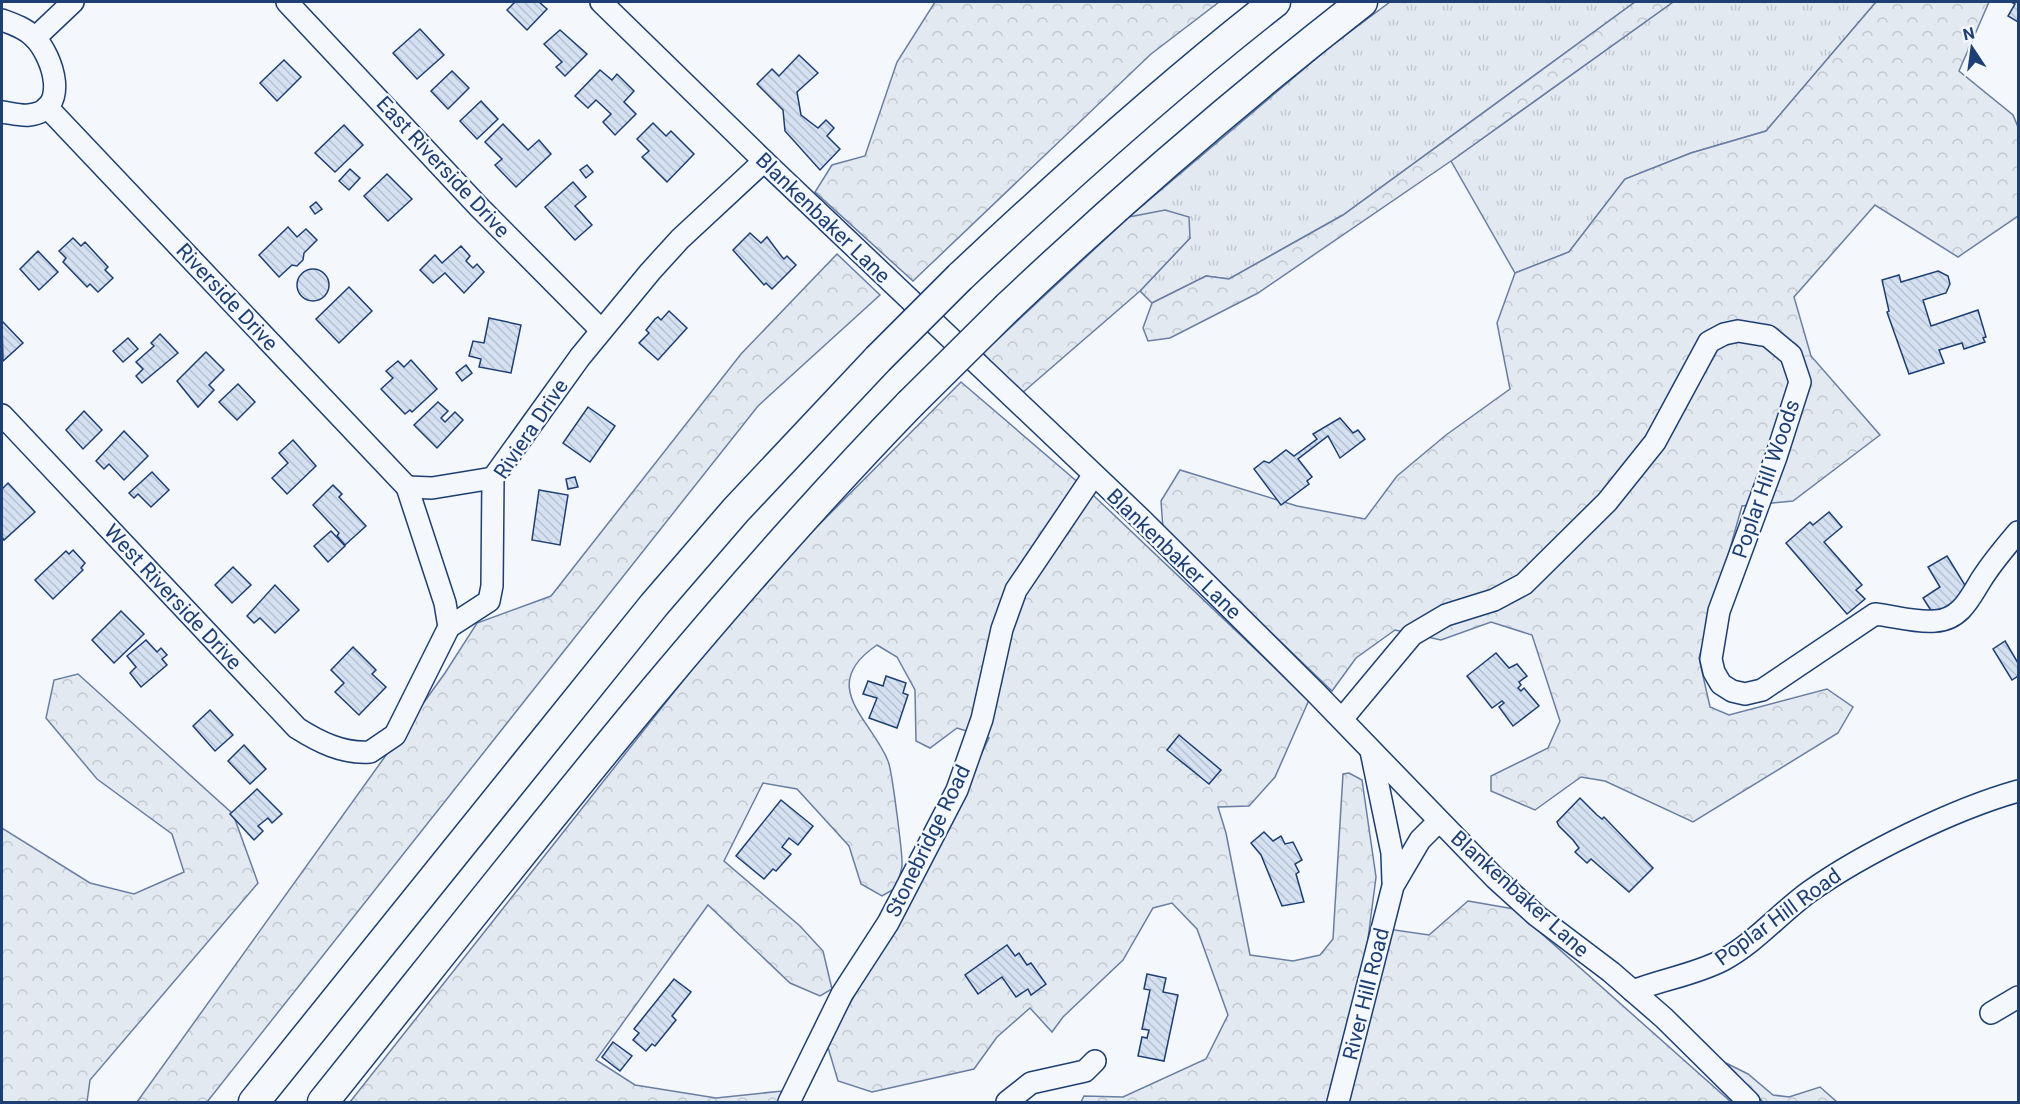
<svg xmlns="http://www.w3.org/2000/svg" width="2020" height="1104" viewBox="0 0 2020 1104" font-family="Roboto,sans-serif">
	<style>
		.grass { fill: url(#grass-tufts); stroke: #687fa3; stroke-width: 1.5 }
		.forest { fill: url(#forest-crowns); stroke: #687fa3; stroke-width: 1.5 }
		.building { fill: url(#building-back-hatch); stroke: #1d3f73; stroke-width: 1.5 }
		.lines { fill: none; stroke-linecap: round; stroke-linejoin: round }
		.minor-casing { stroke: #1d3f73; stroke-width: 24 }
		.highway-casing { stroke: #1d3f73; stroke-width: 33 }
		.minor { stroke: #f4f7fb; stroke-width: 21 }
		.highway { stroke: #f4f7fb; stroke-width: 30 }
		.highway-bridge-casing { stroke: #1d3f73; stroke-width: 33; stroke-linecap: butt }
		.highway-bridge { stroke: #f4f7fb; stroke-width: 30 }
		.labels { text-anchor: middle; stroke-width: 4.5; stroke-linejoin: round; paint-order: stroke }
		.street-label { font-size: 21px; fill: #1d3f73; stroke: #f4f7fb }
	</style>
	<defs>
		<pattern id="grass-tufts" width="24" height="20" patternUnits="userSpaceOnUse" patternTransform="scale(1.5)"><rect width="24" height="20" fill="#e3e9f0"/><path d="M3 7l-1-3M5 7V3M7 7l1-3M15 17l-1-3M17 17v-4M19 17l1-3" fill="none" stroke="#c2c9d1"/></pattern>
		<pattern id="forest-crowns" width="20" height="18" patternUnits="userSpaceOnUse" patternTransform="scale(1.5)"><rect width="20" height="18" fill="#e3e9f0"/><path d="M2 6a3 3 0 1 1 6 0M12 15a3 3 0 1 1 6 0" fill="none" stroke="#c2c9d1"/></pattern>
		<pattern id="building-back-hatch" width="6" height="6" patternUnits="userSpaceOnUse" patternTransform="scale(1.5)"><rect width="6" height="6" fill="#d5e0f0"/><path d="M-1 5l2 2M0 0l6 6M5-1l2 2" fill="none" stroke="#b6c1d1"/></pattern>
	</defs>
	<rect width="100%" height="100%" fill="#f4f7fb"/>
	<g class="grass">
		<path d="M1390,2H1635L1343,215L1229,279L1206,276L1152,303L1140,291L1190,238L1129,217L1331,46Z"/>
		<path d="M1673,2H1876L1766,131L1691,153L1625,179L1569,252L1515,273L1451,161Z"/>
	</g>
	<g class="forest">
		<path d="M935,2H1219L1151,54L913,281L815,192L832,165L865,156L897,62Z"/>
		<path d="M1635,2H1673L1451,161L1258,293L1170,338L1148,341L1143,328L1152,303L1206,276L1229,279L1343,215Z"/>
		<path d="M1876,2H1989L1959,71L2013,115L2018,127V216L1958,257L1875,205L1794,297L1811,356L1880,435L1793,501L1742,506L1699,658L1710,707L1729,715L1827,689L1853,707L1838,733L1693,822L1605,781L1581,777L1535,810L1491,791V776L1548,748L1560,721L1532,635L1491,622L1441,640L1395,630L1356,658L1332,691L1163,529L1161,501L1180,470L1297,506L1365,519L1397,476L1446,435L1510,389L1497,323L1515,273L1569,252L1625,179L1691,153L1766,131Z"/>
		<path d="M1165,210L1189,217L1190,238L1140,291L1021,394L983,353L1129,217Z"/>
		<path d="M837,254L880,295L758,406L207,1102H137L445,673L477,623L551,596L741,354Z"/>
		<path d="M961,382L1094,496L1309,700L1275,777L1249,806L1218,807L1226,833L1250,955L1293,961L1320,955L1333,939L1343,774L1349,773L1362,780L1376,877L1363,977L1328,1102H1081L1084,1096L1123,1097L1206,1059L1228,1015L1197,929L1172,903L1153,908L1123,960L1063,1017L1052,1032L1030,1008L997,1037L974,1069L872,1092L838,1081L827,1044L925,871L989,738L957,728L930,748L916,741L915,690L897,657L877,645C816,686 872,720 888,761C892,770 903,857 902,866C901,873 898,881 896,888L882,896L861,884L849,846L797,789L763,783L724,861L800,926L823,951L832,989L820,996L790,983L708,905L596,1060L635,1085L716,1098L782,1091L778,1102H350L757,587Z"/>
		<path d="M78,674L233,814L258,883L90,1080L87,1102H2V828L90,883L134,894L184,872L172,834L97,779L46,718L54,680Z"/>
		<path d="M1468,901L1514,909L1731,1102H1343L1388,929L1429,935Z"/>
		<path d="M1726,1063L1748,1074L1773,1095L1789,1097L1820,1087L1837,1102H1763Z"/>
	</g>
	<g class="building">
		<path d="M515,2H539L547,9L527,30L507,10Z"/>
		<path d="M2011,2H2018V22L2008,16L2015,4Z"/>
		<path d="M420,29L444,55L417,79L393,53Z"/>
		<path d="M560,30L587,54L565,76L556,67L562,62L544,44Z"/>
		<path d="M799,55L818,73L797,92L801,115L818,128L826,120L834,128L827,136L840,149L820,170L785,131L783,110L757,84L772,69L779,76Z"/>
		<path d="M284,60L301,77L277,101L260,83Z"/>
		<path d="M600,70L612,80L617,74L634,91L624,102L636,114L615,135L603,122L611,114L596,100L588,108L575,96Z"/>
		<path d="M452,71L469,88L448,109L431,91Z"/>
		<path d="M481,101L498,119L477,139L460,121Z"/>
		<path d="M653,123L666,136L671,131L694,154L667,182L642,157L649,151L637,139Z"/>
		<path d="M503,124L528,150L539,140L551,154L516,187L495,165L502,159L485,142Z"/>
		<path d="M344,125L363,145L335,172L315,153Z"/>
		<path d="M587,165L593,172L586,178L580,170Z"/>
		<path d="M350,169L360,178L349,190L339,181Z"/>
		<path d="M387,174L412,199L388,221L364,196Z"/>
		<path d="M573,182L586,197L575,206L592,225L575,240L545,207Z"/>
		<path d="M316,202L322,209L315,214L310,207Z"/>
		<path d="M288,227L297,237L306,229L317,240L304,253L303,260L297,266L292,265L279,277L259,255Z"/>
		<path d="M750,233L761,243L767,237L782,257L784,259L787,256L796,265L772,289L766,283L764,285L733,250Z"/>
		<path d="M73,238L81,246L85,242L108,267L105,270L113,278L98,292L90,284L87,287L63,262L66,258L59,251Z"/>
		<path d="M461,246L470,256L466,261L473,268L477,264L484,272L464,293L445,273L433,283L420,270L435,255L442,263Z"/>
		<path d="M38,251L58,272L39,290L20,269Z"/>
		<circle cx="313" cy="285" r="16"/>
		<path d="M1938,271L1948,276L1950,284L1946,293L1923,300L1931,326L1978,310L1986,337L1983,338L1985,342L1964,349L1962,343L1939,350L1944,363L1909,374L1887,312L1889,311L1882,280L1899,275L1901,282Z"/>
		<path d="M349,287L372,311L339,343L316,319Z"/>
		<path d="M669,311L687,328L658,360L639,343L649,333L646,330L655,319L658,317L661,320Z"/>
		<path d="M489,318L521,325L511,373L479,367L481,359L469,356L473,341L484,343Z"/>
		<path d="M3,322L23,343L3,361L2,324Z"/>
		<path d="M160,334L178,353L142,383L136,376L143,369L136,362L154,346L151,343Z"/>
		<path d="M128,338L138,349L123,362L113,351Z"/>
		<path d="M206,352L224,370L209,385L214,390L198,407L177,381Z"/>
		<path d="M411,360L437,389L412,412L410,410L405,414L381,389L393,378L386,371L398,361L404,367Z"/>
		<path d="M466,365L472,373L462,381L456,373Z"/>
		<path d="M238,384L255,402L237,420L219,402Z"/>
		<path d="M438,402L448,411L441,418L445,422L455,412L463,420L437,448L414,425Z"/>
		<path d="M588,407L615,426L590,462L563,443Z"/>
		<path d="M84,411L102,430L83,449L66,430Z"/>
		<path d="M1340,418L1353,433L1358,430L1365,439L1340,458L1328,436L1298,459L1312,477L1307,481L1309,484L1281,505L1254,469L1264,461L1269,463L1286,450L1294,456L1317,439L1313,434Z"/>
		<path d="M124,431L148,456L124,480L109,464L104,469L96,461Z"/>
		<path d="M293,440L316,466L287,494L272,478L288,463L279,453Z"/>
		<path d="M152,472L169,490L151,507L138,494L134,498L129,493Z"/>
		<path d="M575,477L578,487L568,489L566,479Z"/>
		<path d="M8,483L35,512L4,540L2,537V489Z"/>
		<path d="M333,485L342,494L339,497L366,526L345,545L337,536L339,533L313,505Z"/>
		<path d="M539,490L568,495L560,545L532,540Z"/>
		<path d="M1829,512L1842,527L1824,542L1862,585L1856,590L1865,599L1847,614L1786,543L1810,522L1813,525Z"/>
		<path d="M331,531L345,546L328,562L314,546Z"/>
		<path d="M73,550L85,563L81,568L83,570L53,599L35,580L66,551L69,554Z"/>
		<path d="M1947,556L1971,595L1935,617L1923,598L1940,587L1928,567Z"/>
		<path d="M233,567L251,585L232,603L215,585Z"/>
		<path d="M275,585L299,610L275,633L260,618L254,623L247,616Z"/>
		<path d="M121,611L144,634L114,663L92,640Z"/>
		<path d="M146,640L157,652L161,648L167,655L162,659L167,665L141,687L130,673L136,667L127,656Z"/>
		<path d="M2005,641L2018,663V676L2012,680L1993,649Z"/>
		<path d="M353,647L376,670L372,674L386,687L359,715L335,692L344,683L331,670Z"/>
		<path d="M1496,653L1509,668L1517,664L1527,676L1519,682L1521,685L1518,688L1521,691L1524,688L1539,706L1513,726L1499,707L1504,703L1502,701L1492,708L1467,676Z"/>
		<path d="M886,676L906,683L903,693L908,695L897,728L869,718L877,698L863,694L868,681L883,686Z"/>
		<path d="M210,710L233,735L215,751L193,726Z"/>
		<path d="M1179,735L1221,770L1209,784L1167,750Z"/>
		<path d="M244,745L266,769L250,784L228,761Z"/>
		<path d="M257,789L282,814L272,823L268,818L258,826L263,831L254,840L230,814Z"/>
		<path d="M1580,798L1597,815L1602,819L1604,817L1653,868L1629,892L1591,859L1587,863L1575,852L1579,848L1573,840L1559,826L1557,822Z"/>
		<path d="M781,800L813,826L798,845L789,838L782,847L791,854L776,871L773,869L764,879L736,856Z"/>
		<path d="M1264,832L1273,841L1281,836L1285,844L1293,842L1302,860L1295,864L1299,872L1296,874L1304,902L1282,906L1261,855L1251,843Z"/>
		<path d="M1007,945L1015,956L1019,953L1027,965L1031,963L1046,984L1031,995L1028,989L1016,997L1002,977L978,994L965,975Z"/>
		<path d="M1147,974L1166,978L1163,992L1178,995L1164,1061L1138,1056L1142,1037L1147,1038L1149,1030L1142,1029L1150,990L1144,989Z"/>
		<path d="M674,979L691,992L672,1016L676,1020L655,1046L652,1044L646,1051L633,1040L639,1033L634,1029Z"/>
		<path d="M613,1042L632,1056L620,1071L602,1057Z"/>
	</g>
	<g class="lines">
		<defs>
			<g id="minor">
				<path d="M287,2L478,206L601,330"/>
				<path d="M601,2L764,161L1141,519L1315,692L1495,878L1537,916L1611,972L1664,1018L1749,1102"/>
				<path d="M2,20C13,24 25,28 34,37C53,56 71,111 29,115C21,116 10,113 2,112"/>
				<path d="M35,38L73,2"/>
				<path d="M47,107L407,487L445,603L449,627"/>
				<path d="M2,415L297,728C319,742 343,754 370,752L395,735L449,627L489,601L492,586L493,478L580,357L650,272L680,239L764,161"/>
				<path d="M407,487L432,488L493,478"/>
				<path d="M1342,719L1412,635L1446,615L1494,600L1524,584L1607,502L1655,442L1709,342L1724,334L1738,331L1768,336L1791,355L1800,382L1776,457L1719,611L1711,659L1714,672L1721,684L1732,691L1745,694L1762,690L1875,614C1894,616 1916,623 1935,621C1960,620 1970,598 1981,580C1991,564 2006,546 2018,532"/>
				<path d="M1371,751L1392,853L1393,882"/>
				<path d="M1633,991C1663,979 1694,975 1723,960C1755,943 1780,913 1809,892C1864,853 1954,809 2018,791"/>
				<path d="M1991,1013L2018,997"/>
				<path d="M789,1102L842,994L888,923L957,790L982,719L1002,629L1016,590L1093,476"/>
				<path d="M1007,1102L1031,1083L1085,1071L1095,1061"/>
				<path d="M1338,1102L1393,886L1420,840L1439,821"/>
			</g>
			<g id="highway">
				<path d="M960,277C1062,181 1165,88 1275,2"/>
				<path d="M1008,307C1121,200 1239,98 1362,2"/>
				<path d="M254,1102L654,605L736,510L878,359"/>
				<path d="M323,1102C513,865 698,623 910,404"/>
			</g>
		</defs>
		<use href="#minor" class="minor-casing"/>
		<use href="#highway" class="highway-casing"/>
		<use href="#minor" class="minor"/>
		<use href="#highway" class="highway"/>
		<defs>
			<g id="highway-bridge">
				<path d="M878,359L960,277"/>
				<path d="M910,404L1008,307"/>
			</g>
		</defs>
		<use href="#highway-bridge" class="highway-bridge-casing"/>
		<use href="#highway-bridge" class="highway-bridge"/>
	</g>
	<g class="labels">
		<g class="street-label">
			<text transform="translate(443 167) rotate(47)" y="7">East Riverside Drive</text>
			<text transform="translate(823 218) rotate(44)" y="7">Blankenbaker Lane</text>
			<text transform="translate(227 297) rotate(47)" y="7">Riverside Drive</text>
			<text transform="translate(531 429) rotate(-56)" y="7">Riviera Drive</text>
			<text transform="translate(1766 479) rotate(-71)" y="7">Poplar Hill Woods</text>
			<text transform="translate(1174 554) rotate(44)" y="7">Blankenbaker Lane</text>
			<text transform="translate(173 597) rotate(47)" y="7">West Riverside Drive</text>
			<text transform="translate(928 841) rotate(-64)" y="7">Stonebridge Road</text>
			<text transform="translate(1520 894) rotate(42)" y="7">Blankenbaker Lane</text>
			<text transform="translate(1778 917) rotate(-36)" y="7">Poplar Hill Road</text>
			<text transform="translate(1366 994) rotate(-76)" y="7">River Hill Road</text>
		</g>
	</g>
	<rect width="2020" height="1104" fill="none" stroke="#1d3f73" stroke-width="6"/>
	<g transform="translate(1972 48) rotate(347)" stroke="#f4f7fb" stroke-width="4.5" paint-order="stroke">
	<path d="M0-4.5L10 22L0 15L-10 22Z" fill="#1d3f73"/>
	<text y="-9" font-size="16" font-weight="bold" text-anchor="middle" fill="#1d3f73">N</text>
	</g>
</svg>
